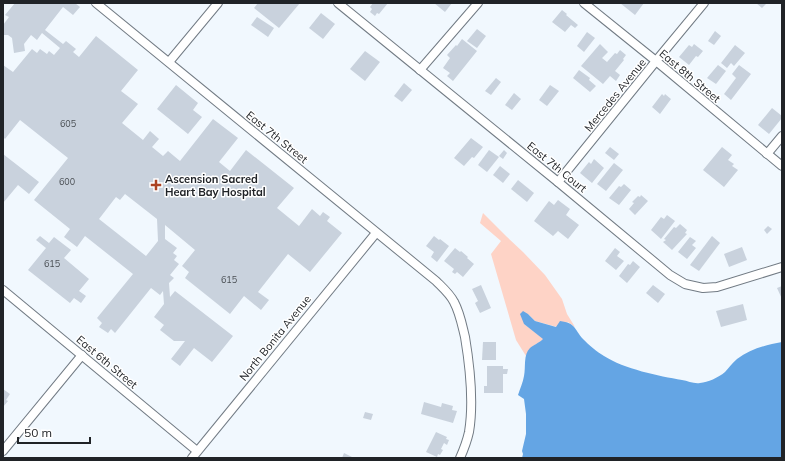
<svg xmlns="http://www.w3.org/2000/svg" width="785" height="461" viewBox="0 0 785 461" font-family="Mulish,sans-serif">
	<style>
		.green { fill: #fed3c6 }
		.water { fill: #64a5e4 }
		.building { fill: #c9d2dd; fill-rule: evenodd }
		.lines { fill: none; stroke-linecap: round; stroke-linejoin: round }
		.minor-casing { stroke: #727b84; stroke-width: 10 }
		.minor { stroke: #fff; stroke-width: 8 }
		.poi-dot { fill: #ab4323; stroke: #fff; stroke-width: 1.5 }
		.labels { text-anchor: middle; stroke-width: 3; stroke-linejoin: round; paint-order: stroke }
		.number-label { font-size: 9px; fill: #4a4f54 }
		.street-label { font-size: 11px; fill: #202327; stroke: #fff }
		.poi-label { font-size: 11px; font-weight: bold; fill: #202327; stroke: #fff; text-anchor: start }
	</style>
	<rect width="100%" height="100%" fill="#f1f8fe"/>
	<path class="green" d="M483,213L506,236L523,252L545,275L562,299L567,314L575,327L568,322L557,327L535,321L528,314L524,324L544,339C535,346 530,345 526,356L516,340L491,254L501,241L480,223Z"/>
	<path class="water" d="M523,311L528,314L535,321L556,327L560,321C576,323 574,329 583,339C589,345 597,352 604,356C624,369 659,376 682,380C688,381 694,384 700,383C708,382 718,378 725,372C729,368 732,363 737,359C750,349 766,345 782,342V458H522L523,454L522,451L526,434V414L524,399L518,395C520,389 523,382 524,376C526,367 523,355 530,348C533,345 539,343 543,339L524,324L520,314Z"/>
	<g class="building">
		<path d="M15,3H75L80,7L73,15L63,7L45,30L63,44L66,41L76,49L73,52L79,57L96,36L138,70L121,91L138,104L122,123L143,140L150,131L159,139L152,147L163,156L168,151L180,161L213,119L238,138L219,162L230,171L246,150L294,188L277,208L299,226L312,209L320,216L323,212L330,217L327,221L342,233L310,272L288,254L258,292L269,300L261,310L244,296L230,314L185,278L189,272L182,266L195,250L165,225V239L177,248L173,253L177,256L174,260L179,264L170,275L174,278L169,283L170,297L175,291L233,336L212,362L194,348L180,366L171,359L185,341H174L160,330L164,325L154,317L164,304L163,291L160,295L151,288L115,333L111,329L108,333L99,327L102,323L97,318L133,274L85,236L77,247L64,237L70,229L34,200L68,158L20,120L5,139L3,137V65L13,72L32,49L37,53L40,49L47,54L49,51L54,55L60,48L42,33L37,40L31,35L24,44L25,51L14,53L12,38L8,35H3V25L9,17L5,15ZM125,194L157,219L158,241L146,256L99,219L116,197L120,200Z"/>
		<path d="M258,3H300L279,28L254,8Z"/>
		<path d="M373,3H388L379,14L377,13L375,16L370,12L372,9L370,7Z"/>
		<path d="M434,3H452L445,12Z"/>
		<path d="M620,3H644L635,15Z"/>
		<path d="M756,3H767L762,8Z"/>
		<path d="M562,10L567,14L566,15L578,25L575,28L571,25L565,32L552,22Z"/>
		<path d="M321,13L335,24L323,39L309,28Z"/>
		<path d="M257,17L274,28L268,37L251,25Z"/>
		<path d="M477,29L486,36L477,48L467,41Z"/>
		<path d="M715,31L721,36L714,45L708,41Z"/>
		<path d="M587,32L595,38L584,52L577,46Z"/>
		<path d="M462,39L477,51L453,81L447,76L450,73L443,68L450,58L447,55L456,45L457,46Z"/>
		<path d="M600,44L608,52L602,58L607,62L615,53L617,54L620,50L626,55L623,59L624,60L615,71L620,75L616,81L610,76L603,84L581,66Z"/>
		<path d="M694,44L703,51L698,57L696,56L689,65L679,57L689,45L692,47Z"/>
		<path d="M735,45L745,53L734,66L731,63L727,68L721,63Z"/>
		<path d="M365,51L380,62L365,81L350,69Z"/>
		<path d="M718,65L726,71L716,84L707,78Z"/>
		<path d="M739,65L751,74L731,100L724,94L736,78L732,74Z"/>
		<path d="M579,70L590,78L589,80L596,86L590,92L573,78Z"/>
		<path d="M496,78L501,82L491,95L485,91Z"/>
		<path d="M404,83L412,90L402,102L394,96Z"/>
		<path d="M176,85L198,103L193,110L202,117L188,134L157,109Z"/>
		<path d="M550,85L559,91L547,106L539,100Z"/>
		<path d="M514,93L521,99L512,110L505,105Z"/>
		<path d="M662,94L664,96L665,94L671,99L660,114L652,107Z"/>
		<path d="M772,108L782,116V118L769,134L758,125Z"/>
		<path d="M471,138L483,147L474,158L472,157L464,166L454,158Z"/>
		<path d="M610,147L619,154L614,160L605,153Z"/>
		<path d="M722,147L732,155L728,160L734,164L732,166L738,170L724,187L703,170Z"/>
		<path d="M489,150L499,157L487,172L478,165Z"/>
		<path d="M504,150L507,153L503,159L499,156Z"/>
		<path d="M3,154L39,182L29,194L18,185L3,203Z"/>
		<path d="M594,159L604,168L592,183L580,173L589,162L591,164Z"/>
		<path d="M614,163L623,170L606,191L597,184Z"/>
		<path d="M500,166L510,174L503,183L493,175Z"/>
		<path d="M518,180L534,193L527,202L511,189Z"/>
		<path d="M624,184L631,190L619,205L609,198L619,186L621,187Z"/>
		<path d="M641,195L648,201L635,215L629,209L634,203L632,202L638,196L640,197Z"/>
		<path d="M558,200L570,209L566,215L579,225L568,239L558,231L553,236L534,221L549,201L554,205Z"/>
		<path d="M667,215L675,221L661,239L651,230L661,217L664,219Z"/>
		<path d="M680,224L687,230L685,233L687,234L672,250L663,242L666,240L664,239L674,227L676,228Z"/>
		<path d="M768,226L772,229L767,234L764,230Z"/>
		<path d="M40,236L49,243L54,237L71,250L64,258L89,279L79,291L86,296L81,303L74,298L70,303L28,270L46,248L36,240Z"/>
		<path d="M434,236L439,240L440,239L449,246L437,262L431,257L434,252L426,246Z"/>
		<path d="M712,236L720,243L699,271L690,265Z"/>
		<path d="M690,237L696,241L692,245L696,248L687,259L678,252Z"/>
		<path d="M742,247L747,260L729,267L724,254Z"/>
		<path d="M455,248L460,252L461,251L468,257L467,258L474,264L463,277L457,272L455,274L452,272L454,269L444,261Z"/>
		<path d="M615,248L620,252L617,256L624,261L616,270L605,261Z"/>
		<path d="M633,261L640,267L627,283L619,276L628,264L630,265Z"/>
		<path d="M481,285L491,308L480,313L475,303L478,301L472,289Z"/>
		<path d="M653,285L665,294L658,303L646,293Z"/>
		<path d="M782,286V299L777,288Z"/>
		<path d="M743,304L747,320L721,327L716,311Z"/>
		<path d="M483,342H496V360H482Z"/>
		<path d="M487,366H503V369H508L507,374H503V393H484V386H487Z"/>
		<path d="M3,389L10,394L6,400L8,401L3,407Z"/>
		<path d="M424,402L441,407L442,403L453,406L452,410L457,411L453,423L421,414Z"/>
		<path d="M365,412L373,414L371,420L363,418Z"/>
		<path d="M436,432L447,437L446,439L449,440L447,445L444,443L441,449L443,450L440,455L438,454L437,457L426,452Z"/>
		<path d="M344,453L352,457L351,458H342Z"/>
	</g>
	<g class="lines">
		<defs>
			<g id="minor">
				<path d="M96,3L436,281C443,288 450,294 454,302C460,313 462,325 465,337C470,367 474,402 469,432C467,441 464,449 460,458"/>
				<path d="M338,3L558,182L670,275L685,284L703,288L717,287L782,267"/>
				<path d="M584,3L656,61L782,166"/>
				<path d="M169,62L218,3"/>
				<path d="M420,70L478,3"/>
				<path d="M767,154L782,136"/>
				<path d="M558,182L656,61L704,3"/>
				<path d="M3,290L197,451"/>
				<path d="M3,451L82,355"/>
				<path d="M192,458L376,233"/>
			</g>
		</defs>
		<use href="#minor" class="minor-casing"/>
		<use href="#minor" class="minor"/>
	</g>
	<path class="poi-dot" d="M154 179h4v4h4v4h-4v4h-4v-4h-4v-4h4z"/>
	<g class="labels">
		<g class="number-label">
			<text x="68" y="127">605</text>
			<text x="67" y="185">600</text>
			<text x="52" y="267">615</text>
			<text x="229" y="283">615</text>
		</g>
		<g class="street-label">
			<text transform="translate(690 76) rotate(40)" y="4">East 8th Street</text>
			<text transform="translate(615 95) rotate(-51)" y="4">Mercedes Avenue</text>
			<text transform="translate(277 137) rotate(39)" y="4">East 7th Street</text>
			<text transform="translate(557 167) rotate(39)" y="4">East 7th Court</text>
			<text transform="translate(275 338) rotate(-51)" y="4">North Bonita Avenue</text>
			<text transform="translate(107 362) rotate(40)" y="4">East 6th Street</text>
		</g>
		<g class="poi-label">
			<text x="165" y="183">Ascension Sacred<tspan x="165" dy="13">Heart Bay Hospital</tspan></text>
		</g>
	</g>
	<rect width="785" height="461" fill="none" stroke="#202327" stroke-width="8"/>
	<path d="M18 437v6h72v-6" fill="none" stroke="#202327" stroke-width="2"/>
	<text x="24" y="437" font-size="12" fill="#202327" stroke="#ffffff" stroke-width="3" paint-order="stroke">50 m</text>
</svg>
